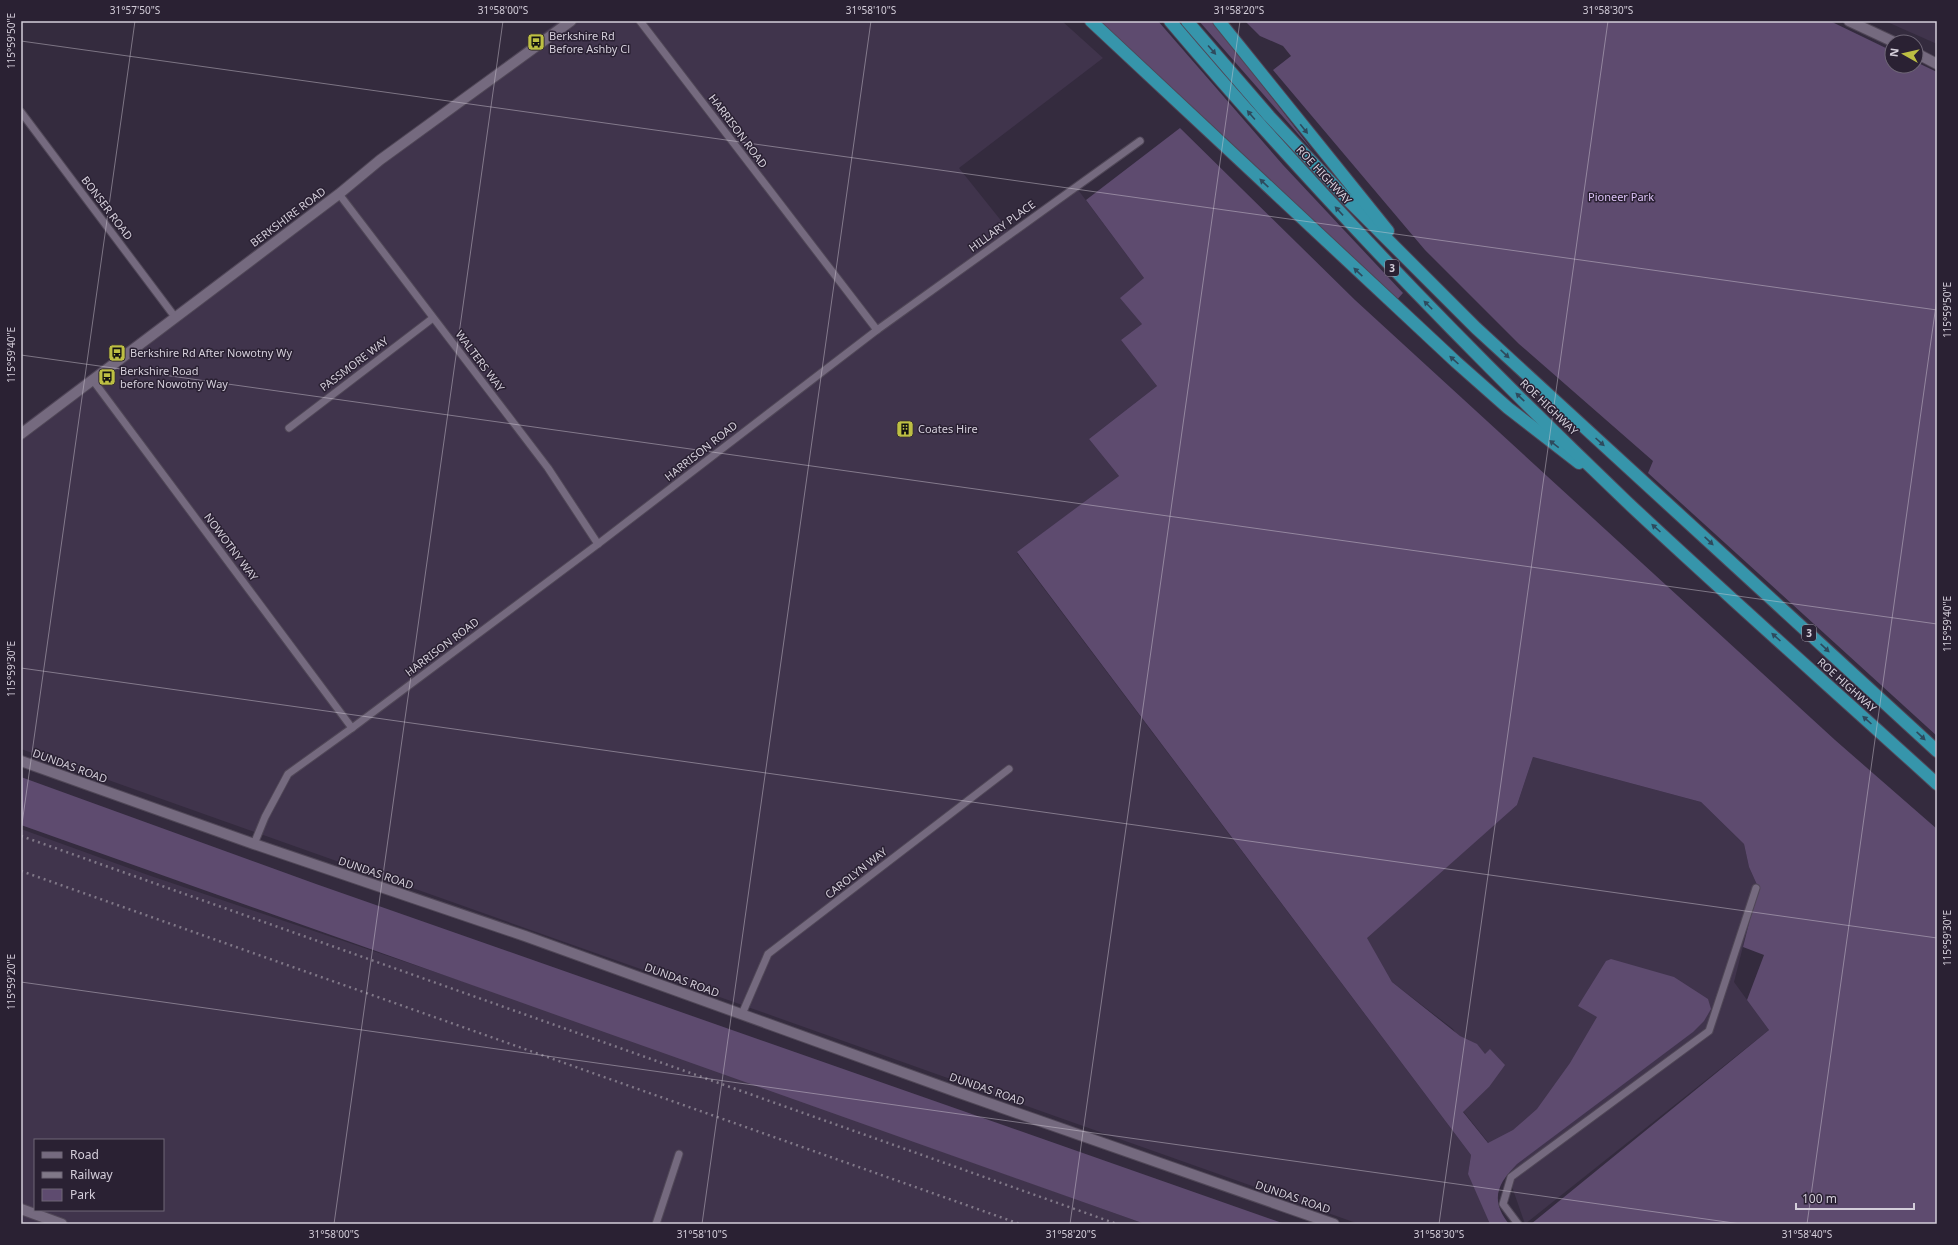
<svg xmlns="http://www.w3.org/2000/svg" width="1958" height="1245" viewBox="0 0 1958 1245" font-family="'Noto Sans',sans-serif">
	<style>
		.built { fill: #40344c; fill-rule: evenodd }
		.green { fill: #5e4b6f }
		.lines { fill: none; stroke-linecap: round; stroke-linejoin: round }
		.minor-casing { stroke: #504757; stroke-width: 9 }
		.secondary-casing { stroke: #504757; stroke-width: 12 }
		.motorway-casing { stroke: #504757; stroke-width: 14 }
		.minor { stroke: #756a7f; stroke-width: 7 }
		.secondary { stroke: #756a7f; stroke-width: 10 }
		.motorway { stroke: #3695ab; stroke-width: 12 }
		.rail { stroke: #807888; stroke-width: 2.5; stroke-dasharray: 2 4; stroke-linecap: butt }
		.oneway { fill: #2e4a5d }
		.ticks { fill: none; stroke: #d4ceda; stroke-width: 1; stroke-opacity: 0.45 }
		.labels { text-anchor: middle; stroke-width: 3; stroke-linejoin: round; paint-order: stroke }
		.shield { fill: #2a2133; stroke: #a19aa8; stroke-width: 1 }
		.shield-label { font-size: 10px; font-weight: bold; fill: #d4ceda }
		.poi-label { font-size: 11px; fill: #d4ceda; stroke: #2a2133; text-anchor: start }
		.street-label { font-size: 11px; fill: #d4ceda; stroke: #2a2133 }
		.park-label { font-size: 11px; fill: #ddc3f7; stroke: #2a2133 }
		.neatline { fill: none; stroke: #d4ceda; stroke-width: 1.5 }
		.ticks-label { font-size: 10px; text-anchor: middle; fill: #d4ceda }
	</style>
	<rect width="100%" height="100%" fill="#342b3e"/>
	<g class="built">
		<path d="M559,21H1062L1103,58L959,168L1011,233L1076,187L1144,278L1142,324L1121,340L1157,386L1089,439L1119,476L1017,553L1471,1155L1468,1174L1503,1224H1359L21,749V426Z"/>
		<path d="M1885,21H1937V44Z"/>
		<path d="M1533,757L1701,802L1744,844L1749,867L1758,887L1734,982L1769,1030L1525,1224L1503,1161L1463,1111L1489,1087L1453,1029L1392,982L1366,937L1517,805Z"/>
		<path d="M21,829L148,875L530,1004L1145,1224H21ZM35,1140H163V1210H35Z"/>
	</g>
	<g class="green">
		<path d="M1098,21H1158L1283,165L1403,293L1395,302Z"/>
		<path d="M1199,21H1213L1313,151Z"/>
		<path d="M1245,21H1830L1892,51V66H1916V62L1937,72V736L1648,473L1653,461L1519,344L1425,250L1273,70L1291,56L1283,46L1260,36Z"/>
		<path d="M1180,128L1355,300L1835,740L1937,829V1224H1531L1769,1030L1747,1000L1764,955L1743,947L1758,887L1749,867L1744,844L1701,802L1533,757L1517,805L1367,938L1392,982L1460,1036L1477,1044L1485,1054L1490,1049L1505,1065L1489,1087L1463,1112L1488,1143L1513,1130L1537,1109L1570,1063L1597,1017L1578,1006L1606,961L1611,959L1674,977L1708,999L1711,1009L1704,1021L1693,1032L1517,1164C1497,1184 1490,1200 1509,1224H1490L1468,1174L1471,1155L1017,552L1119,476L1089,439L1157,386L1121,340L1142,324L1120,298L1144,278L1086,200Z"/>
		<path d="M21,777L316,884L1285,1224H1145L1131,1219L21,825Z"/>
	</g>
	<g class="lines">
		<defs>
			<g id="minor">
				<path d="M21,112L175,317"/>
				<path d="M339,194L548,468L598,544"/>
				<path d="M877,330L1140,141"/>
				<path d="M92,379L352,728"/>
				<path d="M289,428L433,318"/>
				<path d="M254,844L265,817L288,774L352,728L598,544L877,330L640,21"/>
				<path d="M742,1014L768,954L1009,769"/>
				<path d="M656,1224L679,1154"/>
				<path d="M1518,1224L1503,1204L1511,1177L1709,1031L1756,888"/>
			</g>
			<g id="secondary">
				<path d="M1849,21L1894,42"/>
				<path d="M1916,53L1937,64"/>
				<path d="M21,434L339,194L380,160L571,21"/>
				<path d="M21,761L254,844L525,936L957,1092L1334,1224"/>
				<path d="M21,1209L62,1224"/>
			</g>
			<g id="motorway">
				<path d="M1091,21L1456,362L1508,408L1579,463"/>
				<path d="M1170,21C1313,190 1467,349 1627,502C1729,598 1834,690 1937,784"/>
				<path d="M1187,21L1269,116L1346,198L1476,328L1937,751"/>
				<path d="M1219,21L1388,231"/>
			</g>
		</defs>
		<use href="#minor" class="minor-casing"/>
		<use href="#secondary" class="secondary-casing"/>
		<use href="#motorway" class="motorway-casing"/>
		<use href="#minor" class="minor"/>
		<use href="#secondary" class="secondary"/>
		<use href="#motorway" class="motorway"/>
		<g class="rail">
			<path d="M21,836L1117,1224"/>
			<path d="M21,871L1020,1224"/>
		</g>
	</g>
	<defs><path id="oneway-solid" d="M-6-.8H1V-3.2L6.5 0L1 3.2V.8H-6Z"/></defs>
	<g class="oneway">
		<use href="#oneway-solid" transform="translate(1212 50) rotate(49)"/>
		<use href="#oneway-solid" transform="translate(1251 115) rotate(-131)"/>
		<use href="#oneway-solid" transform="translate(1304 129) rotate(51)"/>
		<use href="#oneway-solid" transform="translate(1264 183) rotate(-137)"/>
		<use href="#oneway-solid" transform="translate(1339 211) rotate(-133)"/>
		<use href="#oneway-solid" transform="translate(1358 272) rotate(-137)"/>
		<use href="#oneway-solid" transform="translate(1428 305) rotate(-135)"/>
		<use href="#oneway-solid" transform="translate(1505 354) rotate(43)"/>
		<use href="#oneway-solid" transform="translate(1454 360) rotate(-138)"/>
		<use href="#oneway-solid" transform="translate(1520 397) rotate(-136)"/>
		<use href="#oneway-solid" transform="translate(1600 442) rotate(42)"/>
		<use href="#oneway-solid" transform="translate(1554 444) rotate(-142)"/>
		<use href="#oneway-solid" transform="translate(1656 528) rotate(-138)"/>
		<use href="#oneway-solid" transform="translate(1709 541) rotate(43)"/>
		<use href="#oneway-solid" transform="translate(1776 637) rotate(-138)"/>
		<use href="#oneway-solid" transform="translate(1825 648) rotate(43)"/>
		<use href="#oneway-solid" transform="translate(1867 720) rotate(-138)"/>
		<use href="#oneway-solid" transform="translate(1921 736) rotate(43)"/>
	</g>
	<path class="ticks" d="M21,41L1937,310M21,355L1937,624M21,668L1937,938M21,831L135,21M21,982L1741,1224M334,1224L503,21M702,1224L871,21M1070,1224L1240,21M1439,1224L1608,21M1807,1224L1937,298"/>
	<defs>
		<symbol id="bus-square" viewBox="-11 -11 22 22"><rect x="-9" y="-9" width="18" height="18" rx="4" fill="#bdbf43" stroke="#2a2133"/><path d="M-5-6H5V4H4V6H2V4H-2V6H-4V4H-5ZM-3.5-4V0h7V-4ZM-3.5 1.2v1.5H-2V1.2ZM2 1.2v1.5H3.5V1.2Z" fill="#111"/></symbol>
		<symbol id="building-square" viewBox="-11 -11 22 22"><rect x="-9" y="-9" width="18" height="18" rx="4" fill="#bdbf43" stroke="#2a2133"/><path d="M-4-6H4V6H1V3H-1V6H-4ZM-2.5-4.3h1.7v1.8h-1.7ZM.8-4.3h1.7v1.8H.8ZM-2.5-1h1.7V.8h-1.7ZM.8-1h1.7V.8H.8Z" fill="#111"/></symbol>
	</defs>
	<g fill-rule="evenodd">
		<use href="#bus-square" x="526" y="32" width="20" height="20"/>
		<use href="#bus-square" x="107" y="343" width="20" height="20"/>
		<use href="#bus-square" x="97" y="367" width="20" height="20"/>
		<use href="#building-square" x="895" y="419" width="20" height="20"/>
	</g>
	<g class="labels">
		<g class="shield">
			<rect x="1385" y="260" width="14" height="16" rx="3"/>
			<rect x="1802" y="625" width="14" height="16" rx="3"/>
		</g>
		<g class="shield-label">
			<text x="1392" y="272">3</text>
			<text x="1809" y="637">3</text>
		</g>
		<g class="poi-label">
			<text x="549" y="40">Berkshire Rd<tspan x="549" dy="13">Before Ashby Cl</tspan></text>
			<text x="130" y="357">Berkshire Rd After Nowotny Wy</text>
			<text x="120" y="375">Berkshire Road<tspan x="120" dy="13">before Nowotny Way</tspan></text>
			<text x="918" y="433">Coates Hire</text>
		</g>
		<g class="street-label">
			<text transform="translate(738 131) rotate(53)" y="4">HARRISON ROAD</text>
			<text transform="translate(1324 175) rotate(47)" y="4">ROE HIGHWAY</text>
			<text transform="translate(107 208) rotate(53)" y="4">BONSER ROAD</text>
			<text transform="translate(288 217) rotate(-37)" y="4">BERKSHIRE ROAD</text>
			<text transform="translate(1002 226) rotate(-36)" y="4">HILLARY PLACE</text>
			<text transform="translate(480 361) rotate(53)" y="4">WALTERS WAY</text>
			<text transform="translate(354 364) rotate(-37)" y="4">PASSMORE WAY</text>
			<text transform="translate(1549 407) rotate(44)" y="4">ROE HIGHWAY</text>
			<text transform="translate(701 451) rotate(-38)" y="4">HARRISON ROAD</text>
			<text transform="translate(231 547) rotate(53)" y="4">NOWOTNY WAY</text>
			<text transform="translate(442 647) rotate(-37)" y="4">HARRISON ROAD</text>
			<text transform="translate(1847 685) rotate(42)" y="4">ROE HIGHWAY</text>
			<text transform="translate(70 766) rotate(20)" y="4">DUNDAS ROAD</text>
			<text transform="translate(376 873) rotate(19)" y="4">DUNDAS ROAD</text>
			<text transform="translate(856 873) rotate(-38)" y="4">CAROLYN WAY</text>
			<text transform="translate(682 980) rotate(20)" y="4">DUNDAS ROAD</text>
			<text transform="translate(987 1089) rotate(19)" y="4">DUNDAS ROAD</text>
			<text transform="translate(1293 1197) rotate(19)" y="4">DUNDAS ROAD</text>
		</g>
		<g class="park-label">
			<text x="1621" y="201">Pioneer Park</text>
		</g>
	</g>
	<rect width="1958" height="1245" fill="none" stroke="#2a2133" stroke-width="44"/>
	<rect x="34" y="1139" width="130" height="72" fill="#2a2133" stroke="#6e6676"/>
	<rect x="42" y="1152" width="20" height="6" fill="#756a7f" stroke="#6e6676"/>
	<text x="70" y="1159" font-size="12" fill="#d4ceda">Road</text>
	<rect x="42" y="1172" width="20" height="6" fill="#807888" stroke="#6e6676"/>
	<text x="70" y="1179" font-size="12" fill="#d4ceda">Railway</text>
	<rect x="42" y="1189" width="20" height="12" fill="#5e4b6f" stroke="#6e6676"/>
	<text x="70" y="1199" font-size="12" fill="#d4ceda">Park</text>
	<g transform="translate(1904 54) rotate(278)"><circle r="19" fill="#2a2133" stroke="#6e6676"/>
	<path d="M0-3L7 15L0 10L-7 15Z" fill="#bdbf43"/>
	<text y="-6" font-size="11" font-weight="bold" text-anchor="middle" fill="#d4ceda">N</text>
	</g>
	<path d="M1796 1203v6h118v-6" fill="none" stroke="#d4ceda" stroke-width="2"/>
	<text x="1802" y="1203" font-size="12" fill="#d4ceda" stroke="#2a2133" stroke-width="3" paint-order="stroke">100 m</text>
	<rect x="22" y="22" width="1914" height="1201" class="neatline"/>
	<g class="ticks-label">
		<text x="135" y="14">31°57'50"S</text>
		<text x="503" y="14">31°58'00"S</text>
		<text x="871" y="14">31°58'10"S</text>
		<text x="1239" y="14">31°58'20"S</text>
		<text x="1608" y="14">31°58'30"S</text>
		<text transform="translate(11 41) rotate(-90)" y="4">115°59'50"E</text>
		<text transform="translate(1947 310) rotate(-90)" y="4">115°59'50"E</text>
		<text transform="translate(11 355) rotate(-90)" y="4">115°59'40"E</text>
		<text transform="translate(1947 624) rotate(-90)" y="4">115°59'40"E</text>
		<text transform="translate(11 669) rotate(-90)" y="4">115°59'30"E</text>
		<text transform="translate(1947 938) rotate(-90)" y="4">115°59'30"E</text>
		<text transform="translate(11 982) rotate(-90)" y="4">115°59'20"E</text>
		<text x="334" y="1238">31°58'00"S</text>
		<text x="702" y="1238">31°58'10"S</text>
		<text x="1071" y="1238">31°58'20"S</text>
		<text x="1439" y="1238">31°58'30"S</text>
		<text x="1807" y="1238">31°58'40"S</text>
	</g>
</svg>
